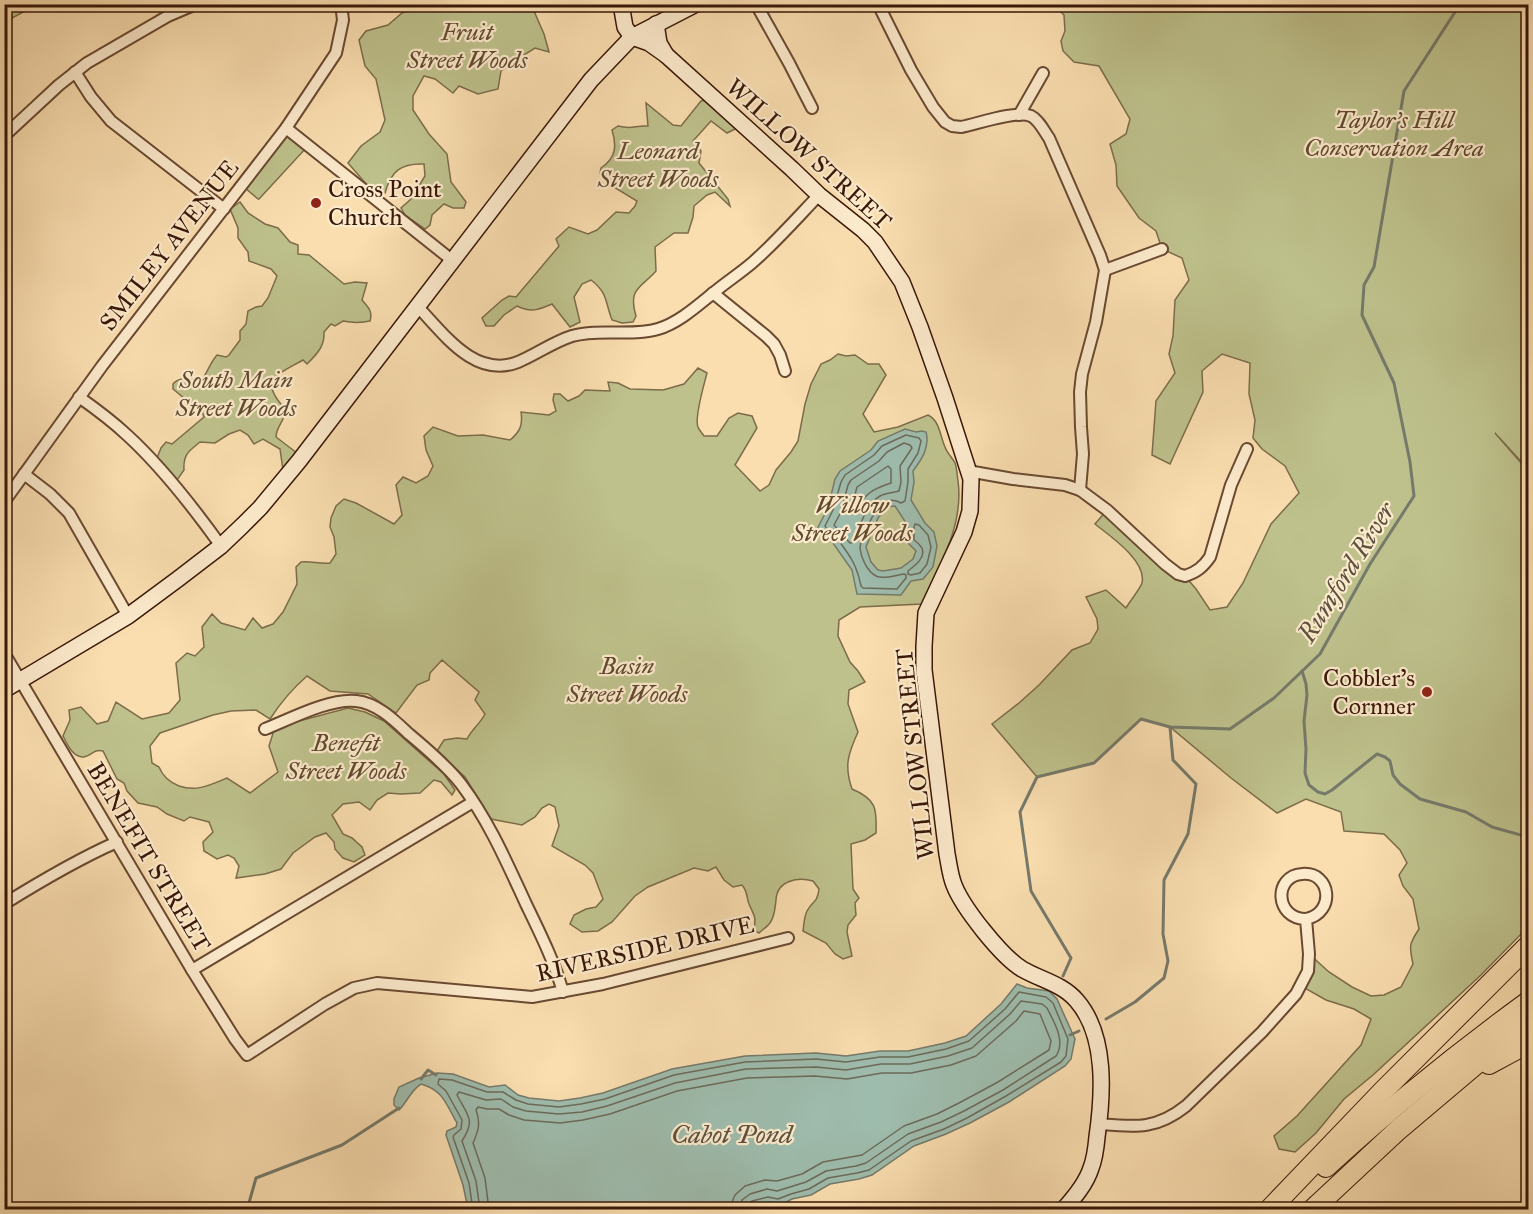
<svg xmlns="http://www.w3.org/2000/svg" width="1533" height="1214" viewBox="0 0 1533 1214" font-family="'IM FELL Great Primer',serif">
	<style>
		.green { fill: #bec18c; stroke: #7c6c4a; stroke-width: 1.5 }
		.water { fill: #9ebcad; stroke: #767a6b; stroke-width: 1.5; fill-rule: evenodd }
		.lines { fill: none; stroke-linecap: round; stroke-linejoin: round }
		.shore { stroke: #6c6a5a; stroke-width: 1.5 }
		.stream { stroke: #767a6b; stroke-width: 3 }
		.street-casing { stroke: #694931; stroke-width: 14 }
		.secondary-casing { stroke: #391707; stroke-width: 18 }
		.highway-casing { stroke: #391707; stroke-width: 22 }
		.street { stroke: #fceacc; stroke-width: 10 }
		.secondary { stroke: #fceacc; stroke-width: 15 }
		.highway { stroke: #fadeb0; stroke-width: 20 }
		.poi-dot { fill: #8f2418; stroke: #fceacc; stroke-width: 2 }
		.labels { text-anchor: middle; stroke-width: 4.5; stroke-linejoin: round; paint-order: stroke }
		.park-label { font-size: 24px; font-style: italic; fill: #614a2f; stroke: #fceacc }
		.street-label { font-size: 24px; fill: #391707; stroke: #fceacc }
		.poi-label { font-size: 24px; fill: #391707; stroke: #fceacc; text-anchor: start }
		.water-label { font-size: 26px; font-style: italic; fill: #5c5141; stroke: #fceacc }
	</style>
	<rect width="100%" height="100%" fill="#fadeb0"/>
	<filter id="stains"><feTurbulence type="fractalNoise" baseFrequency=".00333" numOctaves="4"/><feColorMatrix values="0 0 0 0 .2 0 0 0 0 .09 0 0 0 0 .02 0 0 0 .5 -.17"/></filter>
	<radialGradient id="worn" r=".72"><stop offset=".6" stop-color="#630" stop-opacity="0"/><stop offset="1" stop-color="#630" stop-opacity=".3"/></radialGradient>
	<g class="green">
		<path d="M5,4H36V5L12,18L5,30Z"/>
		<path d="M423,5H538L534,11L544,34L549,52L535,48L519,58L501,71L498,89L478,94L459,86L453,93L435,79L424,76L413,96V110L429,134L447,154L451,182L466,202L464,208H453L444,204L432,215L430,225L425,229L405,215L401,208L410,200L425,176L424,164C401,163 391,171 385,193L367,185L348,163L361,146L380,132L385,120L376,79L365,66L359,40L366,31L388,25L402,13Z"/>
		<path d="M1054,5H1528V469L1495,433L1528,471V927L1481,975L1373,1075L1344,1099L1316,1133L1295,1152L1279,1149L1274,1136L1297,1116L1361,1045L1371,1019L1354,1009L1326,1000L1301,986L1309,954L1329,972L1352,987L1371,996L1384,995L1401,987L1413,964C1409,946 1409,944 1419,929L1413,899L1403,886L1399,875L1407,863L1400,850L1384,834L1344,831L1341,812L1306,799L1277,813L1231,778L1170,727L1141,719L1094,763L1037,777L992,724L1019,703L1039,685L1072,650L1090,643L1098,629L1097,619L1086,597L1106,590L1126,608C1130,601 1140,589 1142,583C1147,561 1110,536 1095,524L1107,510L1185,576L1196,589L1210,610L1227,607L1243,583L1271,524L1299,493L1285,466L1262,449L1253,438L1255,420L1249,394L1250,363L1222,354L1202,371L1203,392L1170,464L1152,455L1156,401L1175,373L1169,354L1173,336L1175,300L1189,280L1182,258L1162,249L1156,231L1139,218L1117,186L1116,165L1110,144L1126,134L1130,119L1099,66L1074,62L1063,51L1061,41L1065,31L1064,15Z"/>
		<path d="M706,100L737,128L727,133L711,121L693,141L701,151L699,163L728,199L730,206L715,192L707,195L694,206L693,217L688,233H674L655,247L656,271C640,289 628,288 636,316L633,322L622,323L612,320C605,302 608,293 591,280L582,284L574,297L580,322L570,327L552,304C538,310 531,313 517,306L504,315L494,326H486L482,318L502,300L509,296L516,297L559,246L556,239L569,227L588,234L597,230L616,212L629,213L635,206L637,201L612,186L600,174L601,168C616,158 617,146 612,130L618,126C633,130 635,125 648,126L646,103L673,125L681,126L701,101Z"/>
		<path d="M288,134L307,147L259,199H258L245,188Z"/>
		<path d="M240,202L248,213L265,224L278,228L290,242L298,245V254L309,255L344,284L355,282L367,283L362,300C368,307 373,311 370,321C361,323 353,323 343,321L335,326L331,324L324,332C325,346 317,354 307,364L303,360C275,376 258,380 286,410C285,420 276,427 276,437L297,453L283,470L280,449L263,439L254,444L248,435L240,430L229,434L215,443L200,442C189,451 183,454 184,470L177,480C168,474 161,468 157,458L161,448L166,442L172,444L204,417L203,414L173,389V384C182,375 191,380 202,380C208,371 210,363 217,355L226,357L229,355L240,340V331L246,324L248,311L256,307L262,306L268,298L277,276L271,269L249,261L248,252L238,238V228L230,209Z"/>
		<path d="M838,354L846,356L855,355L868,364H879L886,375L863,414L874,432L898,427L928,415C940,421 940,436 945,447C947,453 952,457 955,463C957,468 957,475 958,481C964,524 940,566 922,604L860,607L839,620L838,636L850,662L858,671L865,682L849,690L848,704L858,732C848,754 844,766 852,789C876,799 877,808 876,833L865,840L851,844L853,889L859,898L855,903L856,915L848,925L847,932L852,956L843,959L835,954L826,943L803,931C804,924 804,917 807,911C813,900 817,904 819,889L813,881C798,877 777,880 776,900C775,908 775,916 770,923C767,927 762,930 759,933L754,930C756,915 755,918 749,904C746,896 748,892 742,885L733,887L724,880L716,867L708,871L694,868L648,887L635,896L612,922L598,931L582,932L570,924L574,915L586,909L596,907L603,899L593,873L585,865L552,846L559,826L555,807L549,804L542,808L535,817L522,825L491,819L465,777L437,751L444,740L457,738L467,739C472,729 480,724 485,714L475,700L479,692L442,660L430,673L429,680L417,685L396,713L368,694L330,691L307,676C292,689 281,702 270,719L256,710L231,711L213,715L160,733L150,746L152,763L159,767C163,777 169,782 179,786C197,792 210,785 227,778L250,793L278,772L269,746L274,730L299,721L348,708L365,712L384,721L444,774L455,790L452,795L441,782L434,780L420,793L401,794L388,793L377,800L370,810L359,802L343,804L332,815L343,834L352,838L362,847L365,855L354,862L343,858L335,849L334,842L326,833L315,837L293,853L281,869L265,874L236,878L239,866L234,858L228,855L217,859L204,851L203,842L213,832L209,822L190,817L184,821L167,814L157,807L138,803L127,791L124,783L117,779L103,751C93,749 93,755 84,757C73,758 67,744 63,736L70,720L69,710L81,707L97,724L108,721L116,702L142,719L169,713L180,700L176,663L187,653L195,656L204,647L202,627L212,614L221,623L245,630L253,618L262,628L273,624L283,612L297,584L296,567L301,562C311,561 320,564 330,563L336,554L334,537L330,527L331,518L336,506L344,499L356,503L394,524L402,515L396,485L403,477L416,483L428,476L433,466L426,450L424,436L433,427L458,436L483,435L510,440C520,432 523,425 521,412L549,415L556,411L553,400L554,394H560L568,401L579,396L585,390L610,391L608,382L618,383L630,389L663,390L684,384L698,368L707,373C704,385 694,418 698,427C699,430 702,433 704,436H717L729,418L738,413L752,416L757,428L735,465L760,491L769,485L776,470L791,452L798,441L805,404L811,384L821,364L830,360Z"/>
	</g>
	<g class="water">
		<path d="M905,429L916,432L922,431L926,432C930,447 922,459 913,471L914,482L911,500L925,523L934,532L937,546L933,567L923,579L911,581L901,595L857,594L852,570L833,543L817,529L828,508L835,479L840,471L871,450L878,441ZM895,506L908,526V543L916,551L913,559L901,568L883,571L878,570L871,562L866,547L878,518L887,507Z"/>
		<path d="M1017,984L1027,988L1049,991L1057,999L1075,1039L1071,1059L1065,1066L1009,1102L970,1123L946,1134L914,1146L872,1175L859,1179L830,1184L811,1195L792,1199L777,1207L769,1202L744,1210L468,1209L463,1185L446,1135L447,1131L456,1127L457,1123C446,1104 443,1090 421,1084C412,1089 407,1102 399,1110L394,1105V1099L399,1087L419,1078L437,1073L453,1074L489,1087L505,1085L518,1095L529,1098L559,1101L580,1098L603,1093L672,1069L745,1056L816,1053L846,1056L880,1051H908L945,1043L966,1036L1001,1004Z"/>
	</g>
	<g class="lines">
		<g class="shore">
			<path d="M906,435L919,438L921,441L918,453L908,469V482L905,501L901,503C883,492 872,516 866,530C864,535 860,542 860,548C861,558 867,571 876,576C883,580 896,575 904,574L906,575V578L897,589L863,588L861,586C857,566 851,557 839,541C834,536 828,532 825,526L833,510L841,482L845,475L874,455L882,446Z"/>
			<path d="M904,443L910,445L912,448L900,466L901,482L899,491C893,493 885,493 880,496C865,505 860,527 854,542L850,543L834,525L841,512L848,485L851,480L879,461L887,452Z"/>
			<path d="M888,466L891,469V483C873,489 865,493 856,511L852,512L851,509L857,487Z"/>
			<path d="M915,524L919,525L928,535L931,547L927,564L920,573L911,575L908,574V571C914,566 926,558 922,548C920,545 917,542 914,540V527Z"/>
			<path d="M473,1210L469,1183L453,1137L454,1135L461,1129L462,1120L446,1091L438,1084L439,1079L452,1080L487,1092H503L516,1100L528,1104L559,1107L581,1104L605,1099L674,1075L745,1062L816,1059L846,1062L880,1057H908L946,1049L969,1041L1005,1009L1019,992L1046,997L1053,1003L1068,1039L1066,1056L1061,1062L1006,1096L967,1118L944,1129L911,1141L869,1170L857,1173L828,1178L809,1189L791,1194L778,1199L768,1197L752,1201L748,1204V1210"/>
			<path d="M480,1210L476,1181L462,1141C476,1120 468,1116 457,1095L459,1092L486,1100L501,1099L513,1107L526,1111L559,1114L582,1112L607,1106L675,1083L746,1069L816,1067L846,1070L881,1064H910L948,1056L972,1048L1010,1014L1021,1001L1042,1004L1047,1008C1054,1022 1066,1041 1056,1056L1003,1090L964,1111L941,1122L908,1134L866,1163L856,1166L826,1171L806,1182L777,1191L767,1189L750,1194L742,1200L740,1210"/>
			<path d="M489,1210L485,1178L473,1143C478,1132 481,1123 476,1110L478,1107L487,1109H499L509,1115L524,1120L560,1123L583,1120L610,1114L677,1091L747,1078L815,1076L847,1079L882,1073H911L951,1065L976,1056L1016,1021L1024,1011L1040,1014L1051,1041L1049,1050L998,1082L959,1103L937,1114L904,1126L862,1155L823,1162L802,1174L777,1181L765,1180L745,1186L735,1195L732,1202L731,1210"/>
		</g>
		<g class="stream">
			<path d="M1302,671L1306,684L1307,695L1304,721L1306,749L1305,773L1309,785L1318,792L1325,794L1332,790L1377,754L1385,757L1390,761L1393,775L1400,784L1420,799L1466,812L1492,827L1528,837"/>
			<path d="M1063,976L1071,958L1031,891L1020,812L1037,777L1094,763L1141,719L1170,727L1230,729L1274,698L1320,654L1370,564L1414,496L1410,462L1394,383L1362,315L1364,285L1374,267L1404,91L1457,9L1456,4"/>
			<path d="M1106,1019L1135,1002L1164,978L1168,961L1163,934L1164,880L1188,834L1196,784L1173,760L1170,727"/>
			<path d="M1070,1035L1079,1031"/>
			<path d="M421,1079L428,1070L436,1075"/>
			<path d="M247,1210L256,1178L342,1145L399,1108"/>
		</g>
		<defs>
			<g id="street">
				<path d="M756,4L789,63L812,108"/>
				<path d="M878,4L911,70L933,107L945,122L952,126L961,127C977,124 1016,110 1031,116C1039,120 1044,131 1049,138L1100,255L1105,270L1096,322L1082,374L1080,392L1081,427L1083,454L1080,490"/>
				<path d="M75,72L91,97L111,121L224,209"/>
				<path d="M1019,115L1043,73"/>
				<path d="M286,128L453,261"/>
				<path d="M4,136L59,85L87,63L168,16L196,4"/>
				<path d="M1105,270L1162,249"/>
				<path d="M713,293L766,336L774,344L780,355L785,371"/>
				<path d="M418,307C444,334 475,379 518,362C537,354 553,342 572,336C600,328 631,337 658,329C678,323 696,307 712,294C725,283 739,274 752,263C776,242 797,218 819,195"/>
				<path d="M79,397C96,409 112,421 127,435C162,467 193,507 221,546"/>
				<path d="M968,471L1013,479L1065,485L1080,490L1107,510L1165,564L1178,574L1185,576C1197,572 1203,567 1210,557L1231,485L1247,449"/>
				<path d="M24,474L50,494L69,513L128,616"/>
				<path d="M4,502L102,366L286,128L336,53L343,20L341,4"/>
				<path d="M4,653L192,970L235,1039L247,1055L325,1004L354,988L377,983L532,997L603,984L788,938"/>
				<path d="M265,729C290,719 330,698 356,701C377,703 394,720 409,734C427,749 447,766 461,784C489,821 507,863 526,904C540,933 554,961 563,992"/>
				<path d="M4,904C41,881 78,859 117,842"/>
				<path d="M192,970L473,802"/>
				<path d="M1099,1124C1135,1127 1156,1130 1186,1106L1262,1032L1296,994L1308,971L1309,954L1306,919C1275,919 1273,876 1302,874C1331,871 1336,913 1306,919"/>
				<path d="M4,1204L9,1210"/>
			</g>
			<g id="secondary">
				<path d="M621,4L625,27L632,37"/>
				<path d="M632,37L649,43L666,55L659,43L656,24"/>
				<path d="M666,55L792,169L819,195L863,230L875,242L902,282L920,327L945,398L971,479L970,511L964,532L926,613L924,646V670L947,854C949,864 950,875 954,885C963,908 1001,956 1022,969C1041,980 1063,984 1077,1001C1107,1036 1103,1095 1097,1137C1096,1148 1095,1158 1091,1168C1086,1184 1074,1198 1063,1210"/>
				<path d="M4,690L128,616L178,579L221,546L243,525L260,508L299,461L591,80L632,37L696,4"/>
			</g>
			<g id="highway">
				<path d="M1489,1064L1528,1043"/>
				<path d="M1326,1167C1390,1108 1458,1053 1528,1002"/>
				<path d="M1269,1210L1383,1091L1528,946"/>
				<path d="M1312,1210L1399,1129L1509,1036L1528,1023"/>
			</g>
		</defs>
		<use href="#street" class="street-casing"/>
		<use href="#secondary" class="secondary-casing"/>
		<use href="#highway" class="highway-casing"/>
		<use href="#street" class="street"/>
		<use href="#secondary" class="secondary"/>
		<use href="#highway" class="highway"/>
	</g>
	<g class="poi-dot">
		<circle cx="316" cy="203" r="6"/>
		<circle cx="1427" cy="692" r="6"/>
	</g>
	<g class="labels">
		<g class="park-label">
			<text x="467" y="40">Fruit<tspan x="467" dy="28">Street Woods</tspan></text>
			<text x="1394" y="128">Taylor's Hill<tspan x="1394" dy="28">Conservation Area</tspan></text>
			<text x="658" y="159">Leonard<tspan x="658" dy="28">Street Woods</tspan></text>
			<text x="236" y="388">South Main<tspan x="236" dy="28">Street Woods</tspan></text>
			<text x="852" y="513">Willow<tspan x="852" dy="28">Street Woods</tspan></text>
			<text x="627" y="674">Basin<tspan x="627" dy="28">Street Woods</tspan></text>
			<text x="346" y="751">Benefit<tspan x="346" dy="28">Street Woods</tspan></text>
		</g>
		<g class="street-label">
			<text transform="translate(809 154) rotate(42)" y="8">WILLOW STREET</text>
			<text transform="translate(169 245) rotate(-52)" y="8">SMILEY AVENUE</text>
			<text transform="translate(915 754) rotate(-96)" y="8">WILLOW STREET</text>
			<text transform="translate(149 857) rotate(59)" y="8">BENEFIT STREET</text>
			<text transform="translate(645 949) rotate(-13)" y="8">RIVERSIDE DRIVE</text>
		</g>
		<g class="poi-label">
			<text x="328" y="197">Cross Point<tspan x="328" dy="28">Church</tspan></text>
			<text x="1415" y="686" text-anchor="end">Cobbler's<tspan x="1415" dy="28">Cornner</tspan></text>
		</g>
		<g class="water-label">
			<text transform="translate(1346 572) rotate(-58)" y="9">Rumford River</text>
			<text x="732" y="1143">Cabot Pond</text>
		</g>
	</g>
	<rect width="1533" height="1214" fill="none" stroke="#fadeb0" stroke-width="24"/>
	<rect x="6" y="6" width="1521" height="1202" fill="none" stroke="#391707" stroke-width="3"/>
	<rect x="12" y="12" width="1509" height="1190" fill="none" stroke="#391707" stroke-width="1.5"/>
	<rect width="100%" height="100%" filter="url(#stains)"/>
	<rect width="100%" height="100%" fill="url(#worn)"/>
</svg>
